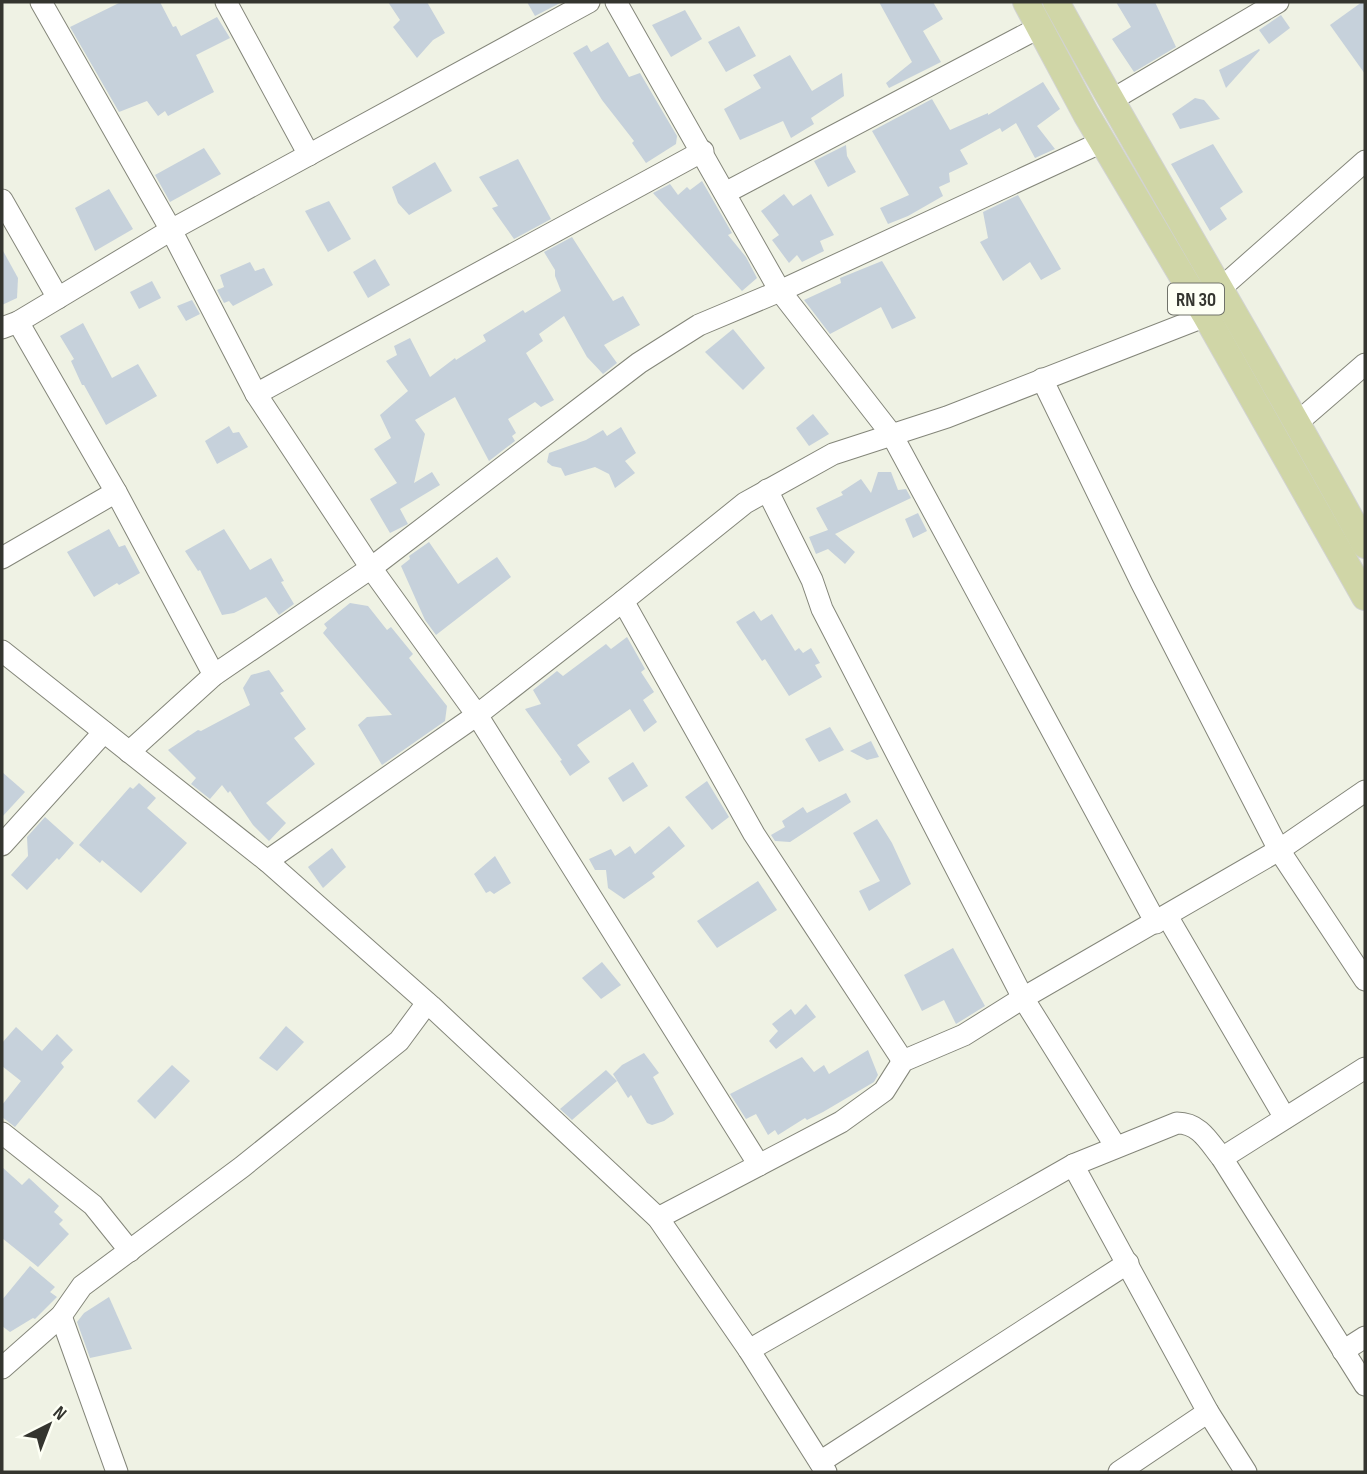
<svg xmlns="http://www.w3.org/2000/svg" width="1367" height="1474" viewBox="0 0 1367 1474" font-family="'Sofia Sans Condensed',sans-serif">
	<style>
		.building { fill: #c6d1db }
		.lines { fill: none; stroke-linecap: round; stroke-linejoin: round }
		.minor-casing { stroke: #84867a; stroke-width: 23 }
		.major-casing { stroke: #d2d3d1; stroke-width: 28 }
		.minor { stroke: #fff; stroke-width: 21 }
		.major { stroke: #d0d6a7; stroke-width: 26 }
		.labels { text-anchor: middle; stroke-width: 7; stroke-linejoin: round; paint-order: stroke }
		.shield { fill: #fdfff4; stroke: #70726a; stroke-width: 2 }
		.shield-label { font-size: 19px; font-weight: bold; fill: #34352f }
	</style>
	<rect width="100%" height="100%" fill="#eff2e4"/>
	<g class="building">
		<path d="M121,2H160L173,27L176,26L181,36L217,17L230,38L196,55L214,92L168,116L165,111L158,116L147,101L119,112L70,27Z"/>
		<path d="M388,2H427L445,33L433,40L417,58L393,27L400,20Z"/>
		<path d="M527,2H562L535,16Z"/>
		<path d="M879,2H933L943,19L923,31L941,62L889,88L886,83L912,62Z"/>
		<path d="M1116,2H1155L1176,47L1134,72L1112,39L1131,27Z"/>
		<path d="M1362,2H1365V74L1330,25Z"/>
		<path d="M685,10L702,39L671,57L652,25Z"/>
		<path d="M1281,15L1290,28L1269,44L1259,30Z"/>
		<path d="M739,26L756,56L726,72L708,42Z"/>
		<path d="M608,42L629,77L640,73L677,136L676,144L646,163L632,143L634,141L602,100L573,53L587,45L591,52Z"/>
		<path d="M1259,49L1260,50L1226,88L1219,70Z"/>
		<path d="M790,55L812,91L842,73L844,96L811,118L814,124L791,138L783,121L740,140L724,109L761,88L753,75Z"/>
		<path d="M1043,82L1060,109L1037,126L1055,149L1035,158L1016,123L1002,132L1000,128L960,150L968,164L949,173L950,182L939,187L943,196L908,216L888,224L880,208L909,195L872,131L932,99L950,130L988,113V115Z"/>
		<path d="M1195,98L1204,100L1220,119L1180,129L1172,114Z"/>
		<path d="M1213,144L1243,192L1220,208L1227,219L1210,231L1171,164Z"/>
		<path d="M846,145L847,156L856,172L828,187L814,161Z"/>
		<path d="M204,148L221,174L170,202L155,175Z"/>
		<path d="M518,159L551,219L514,239L492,208L498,206L479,177Z"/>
		<path d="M435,162L452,191L409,215L398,203L392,187Z"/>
		<path d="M702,181L732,233L728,235L746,257L757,278L742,291L653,193L670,184L678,195L687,187L690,190Z"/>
		<path d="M109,189L133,229L95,251L75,208Z"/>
		<path d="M784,194L793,206L811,194L834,235L820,241L824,251L802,262L797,255L789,263L772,240L779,235L761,211Z"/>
		<path d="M1018,195L1061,269L1041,280L1030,262L1003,281L980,242L988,238L983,212Z"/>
		<path d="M329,201L351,239L328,252L305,211Z"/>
		<path d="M572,237L613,301L623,296L640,325L604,345L617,363L603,374L587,357L564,316L539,334L543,341L526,353L554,400L541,407L535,402L508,419L516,433L512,436L515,441L489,461L455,397L415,420L425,434L414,483L432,472L440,485L400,509L408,524L390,533L370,499L397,483L374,449L391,438L380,415L408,391L386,361L397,355L394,346L410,338L430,377L455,358L456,360L486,341L483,335L523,310L525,313L561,291L555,276V270L544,252Z"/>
		<path d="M2,249L18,278L17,298L2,305Z"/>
		<path d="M375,259L390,285L368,298L353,272Z"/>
		<path d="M882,261L916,318L892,329L881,307L830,334L804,300L841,283L840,278Z"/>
		<path d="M250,262L255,271L264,268L273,285L233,306L229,301L224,303L217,290L224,287L220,275Z"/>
		<path d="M152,281L161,298L139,309L130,292Z"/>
		<path d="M192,300L200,314L186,321L177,306Z"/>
		<path d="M83,323L112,378L138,364L157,396L106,425L84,385H82L71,361L74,359L60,336Z"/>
		<path d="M733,329L765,368L743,390L705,352Z"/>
		<path d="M813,414L829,434L809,446L796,428Z"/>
		<path d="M229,426L233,433L239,432L248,447L217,464L205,441Z"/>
		<path d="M621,427L636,453L625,461L635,473L615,488L609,474L595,467L565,476L561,468L552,466L547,462L549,453L586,440L603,430L607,436Z"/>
		<path d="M878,472H891L898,490L906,489L911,498L835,534L855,552L845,564L828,549L816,554L809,537L828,530L816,508L843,495L841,492L861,479L871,493Z"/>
		<path d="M918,513L927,531L913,538L905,519Z"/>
		<path d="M109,529L119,547L125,545L140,573L119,585L117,583L94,597L67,552Z"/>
		<path d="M224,529L250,570L271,558L284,581L281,582L294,604L279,615L266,597L234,613L222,615L200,570L198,571L185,551Z"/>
		<path d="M429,542L458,584L497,557L511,577L436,635L425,620L401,566L410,559L409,556Z"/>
		<path d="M350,603L368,606L387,630L391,627L413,654L409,658L447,706L445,721L382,765L358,725L367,717L392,715L323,633L327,628L324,624Z"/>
		<path d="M754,611L761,621L772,614L795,651L799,648L803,653L811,648L820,663L815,665L822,677L789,696L765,659L762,661L736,622Z"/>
		<path d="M627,637L645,669L641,672L654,692L643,700L657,722L644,732L630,709L577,745L590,762L570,776L560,761L562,760L525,709L541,704L533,690L557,671L563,676L606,644L611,649Z"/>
		<path d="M269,670L284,691L280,693L306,729L294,738L315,764L266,803L286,823L269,841L253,825L230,791L228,793L222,785L210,799L191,784L196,778L168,750L198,730L201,731L250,705L243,688L251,675Z"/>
		<path d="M830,727L844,750L819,762L805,739Z"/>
		<path d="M871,741L879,757L867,760L850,751Z"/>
		<path d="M633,762L648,786L623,802L608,778Z"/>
		<path d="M2,772L25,792L2,817Z"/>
		<path d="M707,781L729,817L712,830L685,797Z"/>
		<path d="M139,783L156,798L147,808L187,843L141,893L102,860L100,863L79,845L130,787L133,789Z"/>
		<path d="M846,793L851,802L790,842L775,841L771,835L785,827L782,821L803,807L807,813Z"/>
		<path d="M45,817L74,843L59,860L57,858L27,890L11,875L28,856L27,837Z"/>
		<path d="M877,819L892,843L911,884L869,911L859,891L880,881L853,833Z"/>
		<path d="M669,826L685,846L652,873L655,877L624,899L608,888L606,870H595L589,859L611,849L615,856L630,846L635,854Z"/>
		<path d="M332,848L346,867L323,888L308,867Z"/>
		<path d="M495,856L511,883L494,894L490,891L486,893L474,874Z"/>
		<path d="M758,881L777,910L717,948L697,921Z"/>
		<path d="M953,948L985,1006L956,1024L944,1000L922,1011L904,975Z"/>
		<path d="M602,962L621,985L601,999L582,978Z"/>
		<path d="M806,1004L816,1017L776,1049L769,1041L778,1031L772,1024L791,1009L795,1015Z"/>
		<path d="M286,1026L304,1042L277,1071L259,1058Z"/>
		<path d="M16,1027L42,1051L57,1034L73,1050L61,1063L64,1067L15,1127L2,1117V1105L21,1081L2,1066V1043Z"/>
		<path d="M868,1050L878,1075L874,1082L823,1112L807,1120L805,1118L778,1135L775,1130L768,1135L756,1114L746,1119L730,1094L802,1057L814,1072L824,1065L829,1074Z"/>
		<path d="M644,1053L659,1073L653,1077L674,1114L664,1121L652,1125L647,1123L631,1095L628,1098L613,1074L622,1065Z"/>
		<path d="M172,1065L190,1081L155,1119L137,1101Z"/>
		<path d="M606,1070L617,1081L572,1120L560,1109Z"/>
		<path d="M2,1167L22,1185L29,1178L59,1206L54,1212L63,1220L59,1224L69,1234L38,1267L2,1238Z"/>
		<path d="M30,1266L55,1287L50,1292L57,1297L35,1319L33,1318L10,1332L2,1326V1300Z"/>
		<path d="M109,1297L132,1349L90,1358L77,1322L84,1313Z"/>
	</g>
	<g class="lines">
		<defs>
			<g id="minor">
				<path d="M41,2L171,230L256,394L371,568L477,715L759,1165"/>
				<path d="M226,2L309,155"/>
				<path d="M616,2L780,291L892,435L1156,923"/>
				<path d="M1110,101L1278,2"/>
				<path d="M725,193L1040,27"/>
				<path d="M2,200L58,298"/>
				<path d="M1221,288L1365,161"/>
				<path d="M18,322L116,492L214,675"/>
				<path d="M2,328L18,322L58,298L171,230L589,2"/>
				<path d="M1042,379L1142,584L1279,850L1365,980"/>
				<path d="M256,394L703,151"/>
				<path d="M1298,422L1365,364"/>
				<path d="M767,490L812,580L822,609L1023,998L1116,1147"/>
				<path d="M2,558L116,492"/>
				<path d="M623,601L754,834L903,1061"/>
				<path d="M2,651L267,861L431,1006L658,1218L749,1350L826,1472"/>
				<path d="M129,752L214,675L371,568L639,363L699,325L780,291L1102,142"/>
				<path d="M2,845L104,732"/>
				<path d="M267,861L477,715L623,601L745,503L833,454L947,417L1206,316"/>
				<path d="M1167,916L1285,1118"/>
				<path d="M2,1133L93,1205L130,1251"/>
				<path d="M1222,1158L1365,1068"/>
				<path d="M1073,1165L1208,1412L1246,1472"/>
				<path d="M658,1218L841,1122L884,1091L903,1061L964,1035L1023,998L1279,850L1365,791"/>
				<path d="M61,1316L117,1472"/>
				<path d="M749,1350L1073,1165L1177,1123C1200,1123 1209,1142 1222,1158L1365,1385"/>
				<path d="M1343,1351L1365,1337"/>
				<path d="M2,1368L61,1316L82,1286L242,1167L399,1041L427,1003"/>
				<path d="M820,1462L1128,1263"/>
				<path d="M1119,1472L1208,1412"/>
			</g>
			<g id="major">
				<path d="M1026,2L1086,114L1206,316L1365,597"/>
				<path d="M1056,2C1157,184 1265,362 1365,545"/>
			</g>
		</defs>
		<use href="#minor" class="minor-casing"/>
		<use href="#major" class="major-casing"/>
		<use href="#minor" class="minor"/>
		<use href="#major" class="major"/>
	</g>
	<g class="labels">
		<rect class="shield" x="1168" y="283.5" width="56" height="31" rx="5"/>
		<g class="shield-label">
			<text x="1196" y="306">RN 30</text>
		</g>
	</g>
	<rect width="1367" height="1474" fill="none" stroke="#34352f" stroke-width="7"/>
	<g transform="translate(49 1425) rotate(42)" stroke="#fdfff4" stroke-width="5" paint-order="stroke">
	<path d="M0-5L12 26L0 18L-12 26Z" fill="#34352f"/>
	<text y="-10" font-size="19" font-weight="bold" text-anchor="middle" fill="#34352f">N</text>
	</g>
</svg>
